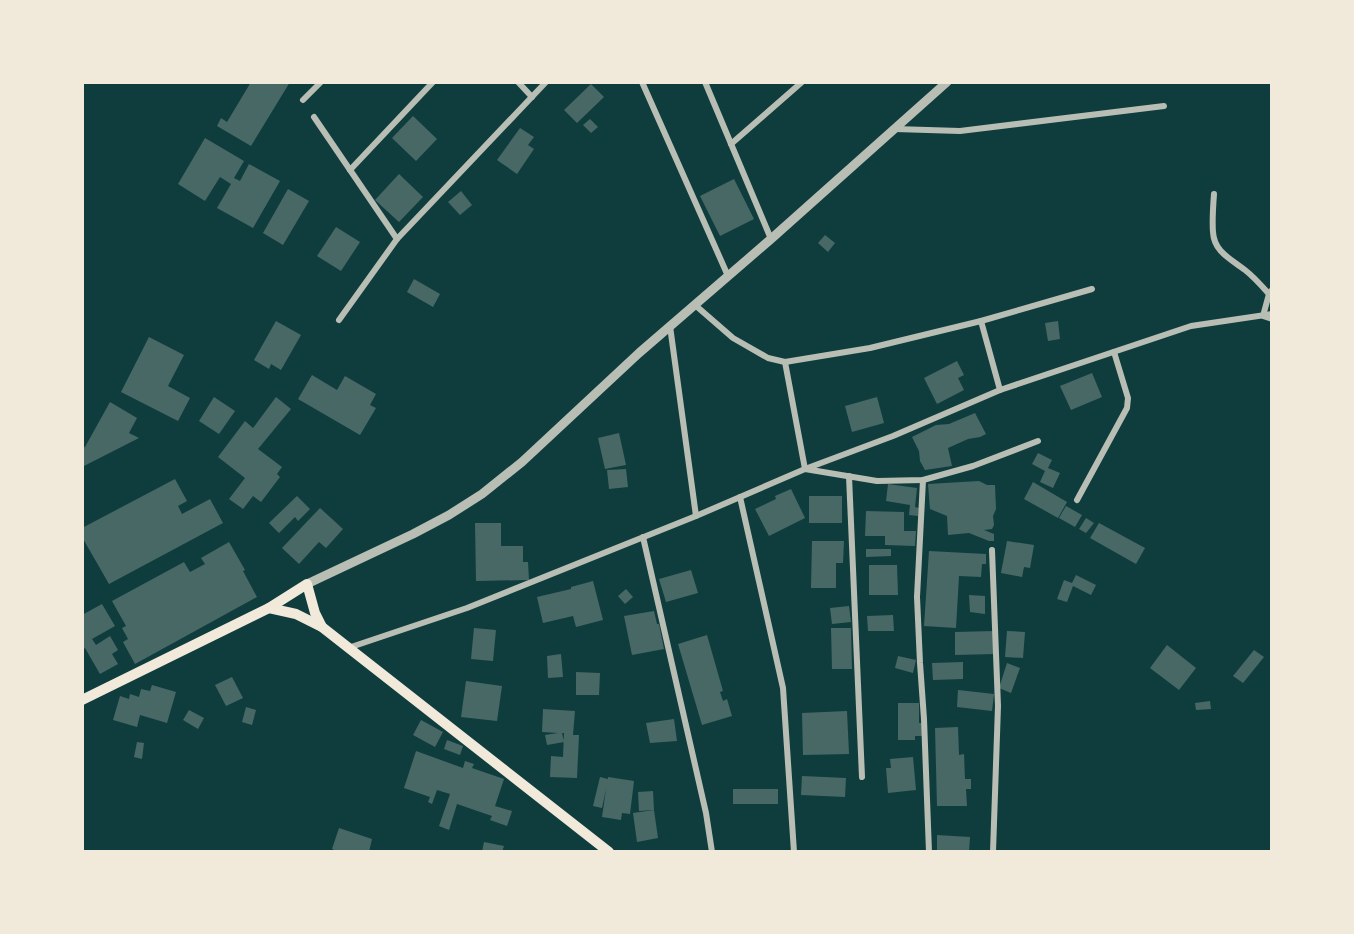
<svg xmlns="http://www.w3.org/2000/svg" width="1354" height="934" viewBox="0 0 1354 934" font-family="'Titillium Web',sans-serif">
	<style>
		.building { fill: #486865 }
		.lines { fill: none; stroke-linecap: round; stroke-linejoin: round }
		.minor { stroke: #b8beb3; stroke-width: 6 }
		.tertiary { stroke: #b8beb3; stroke-width: 9 }
		.secondary { stroke: #f1e9da; stroke-width: 10 }
	</style>
	<rect width="100%" height="100%" fill="#0f3d3e"/>
	<g class="building">
		<path d="M251,82H290L251,146L217,126L221,118L227,122Z"/>
		<path d="M591,84L604,97L577,123L564,110Z"/>
		<path d="M413,116L437,139L416,161L392,138Z"/>
		<path d="M590,119L598,127L591,133L583,125Z"/>
		<path d="M520,128L534,137L528,145L534,149L517,174L497,160Z"/>
		<path d="M205,138L244,161L234,178L240,181L249,164L280,181L253,228L217,208L231,184L220,177L205,201L178,184Z"/>
		<path d="M399,174L423,197L399,222L375,200Z"/>
		<path d="M734,179L754,219L720,236L700,196Z"/>
		<path d="M288,189L309,201L283,245L263,233Z"/>
		<path d="M461,191L472,205L460,215L448,202Z"/>
		<path d="M336,227L360,242L341,271L317,256Z"/>
		<path d="M825,235L835,243L828,252L818,243Z"/>
		<path d="M414,279L440,294L433,307L407,292Z"/>
		<path d="M276,321L301,335L281,370L271,364L269,369L254,360Z"/>
		<path d="M1058,321L1060,339L1048,341L1045,323Z"/>
		<path d="M149,337L184,355L168,386L190,398L178,421L121,392Z"/>
		<path d="M957,361L964,375L958,378L964,390L937,404L924,378Z"/>
		<path d="M1092,373L1102,397L1071,410L1060,386Z"/>
		<path d="M312,375L337,390L345,376L376,394L370,405L376,408L360,435L298,399Z"/>
		<path d="M214,397L235,411L219,434L199,421Z"/>
		<path d="M276,397L291,409L258,449L282,467L277,474L280,477L261,502L253,496L243,509L229,499L245,478L218,457L245,421L253,428Z"/>
		<path d="M877,397L884,423L852,432L845,406Z"/>
		<path d="M110,402L137,418L129,433L139,438L82,467V448L85,447Z"/>
		<path d="M975,413L986,434L980,437L968,439L948,448L952,466L925,470L920,461L919,451L912,437L936,425L949,424Z"/>
		<path d="M619,433L626,465L605,469L598,438Z"/>
		<path d="M1038,453L1052,460L1048,468L1060,473L1053,488L1040,482L1045,471L1032,464Z"/>
		<path d="M626,469L628,487L609,489L607,470Z"/>
		<path d="M175,479L187,501L178,506L182,514L210,499L223,523L109,584L82,537V528Z"/>
		<path d="M979,481L987,485H995L996,509L993,516L994,525L992,529L984,530L994,534V541H989L969,533L948,535L947,516L930,509L928,484Z"/>
		<path d="M1033,482L1067,502L1058,518L1024,499Z"/>
		<path d="M888,484L917,488L915,507L919,508L918,516L909,515L910,505L886,501Z"/>
		<path d="M791,489L805,518L769,536L755,509L776,499L775,496Z"/>
		<path d="M297,496L310,509L298,521L295,517L279,533L269,523Z"/>
		<rect x="809" y="496" width="33" height="27"/>
		<path d="M1066,506L1082,515L1075,527L1059,518Z"/>
		<path d="M320,508L343,529L326,548L319,542L299,564L282,548Z"/>
		<path d="M866,511L904,512V531H916L915,546L885,545V536H865Z"/>
		<path d="M1086,518L1094,523L1086,533L1079,529Z"/>
		<path d="M475,523H501V546H523V562H528L529,580L476,581Z"/>
		<path d="M1099,523L1145,548L1136,564L1090,538Z"/>
		<path d="M812,541H844L843,563H836V588H811Z"/>
		<path d="M1007,541L1034,545L1030,568L1024,567L1022,577L1001,573Z"/>
		<path d="M229,542L245,570L243,571L257,597L135,664L123,642L128,639L122,628L126,626L112,601L184,562L190,572L205,564L201,558Z"/>
		<path d="M866,549H891V556L866,557Z"/>
		<path d="M929,551L986,554V564H982L981,577L959,576L956,628L924,626Z"/>
		<path d="M869,565H897L898,595H869Z"/>
		<path d="M691,570L698,593L666,602L659,579Z"/>
		<path d="M1076,575L1096,585L1091,595L1073,586L1067,602L1057,599L1064,580L1072,583Z"/>
		<path d="M593,581L603,620L576,627L573,616L543,623L537,597L571,589V587Z"/>
		<path d="M626,589L633,597L625,604L618,596Z"/>
		<path d="M969,595L985,596V614L970,612Z"/>
		<path d="M102,604L115,626L92,639L96,645L110,636L118,650L112,654L118,664L100,674L85,648L82,650V615Z"/>
		<path d="M849,606L851,622L832,624L830,608Z"/>
		<path d="M654,611L657,624H659L664,649L632,655L624,616Z"/>
		<path d="M893,615L894,631H868L867,616Z"/>
		<path d="M474,628L496,630L493,661L471,659Z"/>
		<path d="M831,628H851L852,669H832Z"/>
		<path d="M994,631L995,654L955,655V632Z"/>
		<path d="M1007,631L1025,632L1023,658L1005,657Z"/>
		<path d="M707,635L723,691L720,692L723,701L727,699L732,716L702,725L678,644Z"/>
		<path d="M1167,645L1196,668L1179,690L1150,668Z"/>
		<path d="M1254,650L1264,657L1243,683L1233,676Z"/>
		<path d="M561,654L563,677L548,678L547,656Z"/>
		<path d="M898,656L916,660L913,673L895,668Z"/>
		<path d="M963,662V679L933,680L932,663Z"/>
		<path d="M1007,663L1020,668L1011,693L999,688Z"/>
		<path d="M576,672L600,673L599,695H576Z"/>
		<path d="M232,677L243,698L226,706L215,685Z"/>
		<path d="M466,681L502,686L497,721L461,717Z"/>
		<path d="M152,685L176,692L167,723L140,715L137,727L113,720L120,696L129,699L130,694L139,697L141,689L150,691Z"/>
		<path d="M958,690L994,694L992,711L957,707Z"/>
		<path d="M1210,701L1211,709L1196,710L1195,703Z"/>
		<path d="M898,703H919V723H922V736H915V740H898Z"/>
		<path d="M246,707L256,710L252,725L242,722Z"/>
		<path d="M543,709L575,711L573,735H579L577,778L550,777L551,756L563,757L564,733H562L564,742L547,745L545,735L558,733L542,732Z"/>
		<path d="M189,710L204,718L198,729L183,720Z"/>
		<path d="M847,711L849,754L803,755L802,713Z"/>
		<path d="M674,719L677,741L650,743L646,723Z"/>
		<path d="M421,720L443,732L435,747L413,735Z"/>
		<path d="M958,727L959,755L964,754L965,779H971V789H966L967,806H937L935,728Z"/>
		<path d="M447,740L463,746L460,755L444,749Z"/>
		<path d="M137,742L144,743L142,759L134,757Z"/>
		<path d="M416,751L463,768L465,761L474,764L472,768L504,779L495,806L512,811L507,826L490,820L492,816L457,804L449,830L439,826L450,794L437,790L432,804L428,802L430,797L404,788Z"/>
		<path d="M913,757L916,790L888,793L886,768H891L890,759Z"/>
		<path d="M802,776L846,778L845,797L801,795Z"/>
		<path d="M600,777L608,779V777L634,781L630,814L622,813L621,820L602,817L606,789L602,808L593,806Z"/>
		<rect x="733" y="789" width="45" height="15"/>
		<path d="M653,791L654,810L639,811L638,792Z"/>
		<path d="M654,810L658,838L637,842L633,813Z"/>
		<path d="M339,828L372,839L369,852H339L332,849Z"/>
		<path d="M937,835L970,837L969,852H937Z"/>
		<path d="M484,842L504,846L502,852H482Z"/>
	</g>
	<g class="lines">
		<g class="minor">
			<path d="M518,82L532,97"/>
			<path d="M642,82L728,276"/>
			<path d="M705,82L771,239"/>
			<path d="M303,100L321,82"/>
			<path d="M314,117L397,239"/>
			<path d="M895,129L960,131L1164,106"/>
			<path d="M731,144L802,82"/>
			<path d="M350,170L433,82"/>
			<path d="M1214,194C1213,207 1212,220 1213,232C1214,252 1231,259 1245,270C1254,277 1261,285 1269,294"/>
			<path d="M1272,290L1269,294L1263,316L1272,319"/>
			<path d="M695,305L733,338L768,358L785,362L870,348L981,321L1092,289"/>
			<path d="M339,320L397,239L546,82"/>
			<path d="M981,321L1000,390"/>
			<path d="M670,326L696,516"/>
			<path d="M785,362L805,469L877,481L923,480L973,466L1038,441"/>
			<path d="M849,476L862,777"/>
			<path d="M923,480L917,597L920,663L924,719L929,852"/>
			<path d="M740,497L783,688L794,852"/>
			<path d="M1077,500L1127,408L1128,398L1114,352"/>
			<path d="M643,537L706,813L712,852"/>
			<path d="M992,550L998,706L993,852"/>
			<path d="M348,648L467,608L696,516L805,469L893,436L1000,390L1191,326L1272,314"/>
		</g>
		<path class="tertiary" d="M307,584L413,534L449,515L482,494L522,462L639,353L771,239L947,82"/>
		<g class="secondary">
			<path d="M269,608L296,614L322,627L609,852"/>
			<path d="M82,700L269,608L307,584L315,613L322,627"/>
		</g>
	</g>
	<rect width="1354" height="934" fill="none" stroke="#f1e9da" stroke-width="168"/>
</svg>
